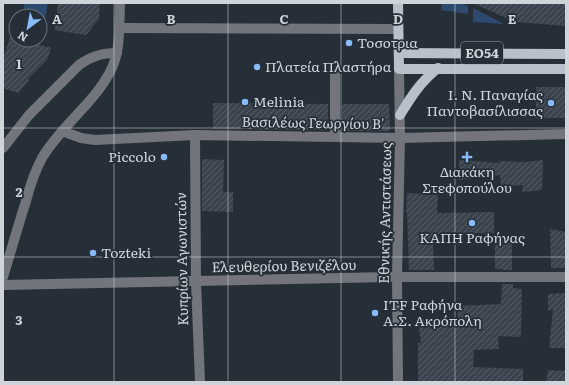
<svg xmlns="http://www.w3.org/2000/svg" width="569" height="385" viewBox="0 0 569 385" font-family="Literata,serif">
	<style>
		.grass { fill: #2d4a6e }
		.building { fill: url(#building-hatch) }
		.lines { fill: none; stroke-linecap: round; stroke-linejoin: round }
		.minor { stroke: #72767c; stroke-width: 10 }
		.major { stroke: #b7c0cb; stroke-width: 10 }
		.grid { fill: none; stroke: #cfd4da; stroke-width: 1; stroke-opacity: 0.55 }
		.poi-dot { fill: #88bbfc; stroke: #262e38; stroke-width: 1.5 }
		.labels { text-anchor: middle; stroke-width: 3.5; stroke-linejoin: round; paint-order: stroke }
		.shield { fill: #262e38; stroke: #9ca2a9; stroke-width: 1 }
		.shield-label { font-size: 13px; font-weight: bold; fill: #cfd4da }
		.poi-label { font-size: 14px; fill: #cfd4da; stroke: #262e38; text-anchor: start }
		.street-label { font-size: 14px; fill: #cfd4da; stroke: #262e38 }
		.grid-label { font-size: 13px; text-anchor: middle; font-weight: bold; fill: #cfd4da; stroke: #262e38; stroke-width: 3.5; stroke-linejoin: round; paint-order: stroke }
	</style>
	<defs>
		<pattern id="building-hatch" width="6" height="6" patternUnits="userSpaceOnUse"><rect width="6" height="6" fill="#3b434e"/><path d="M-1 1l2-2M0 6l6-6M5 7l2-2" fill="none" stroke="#565d67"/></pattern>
	</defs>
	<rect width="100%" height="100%" fill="#262e38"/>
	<g class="grass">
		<path d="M23,3H48L44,24L40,23V16H26Z"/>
		<path d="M442,3H461L468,6V14L441,10Z"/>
		<path d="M473,8L504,24L473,22Z"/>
	</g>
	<g class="building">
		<path d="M58,3H100L99,19L86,35L55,30Z"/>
		<path d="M472,3H566V26L516,22Z"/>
		<path d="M10,37L16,38V40H21L36,45L37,44L51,48L47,60L28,79L30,80L18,93L3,88V59Z"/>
		<rect x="536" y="87" width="30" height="31"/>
		<path d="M213,103L328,104V130L213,129Z"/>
		<path d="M342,104H389L390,131H342Z"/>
		<path d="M202,159L224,160L223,192H233V212L202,211Z"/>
		<path d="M459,160L499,163V161L524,162L543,160L542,190L522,192L523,185L501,186L500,175L459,180Z"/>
		<path d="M407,193L438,195L437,213L494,212V233L433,234L434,270H409L407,212H406Z"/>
		<path d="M550,229L566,232V268H551Z"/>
		<path d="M495,239H512V270H502V269H495Z"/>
		<path d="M502,284H513V288L522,289L521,337L498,336L499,349L474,350L473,367L523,369V382H418V343H421L418,320L458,318L457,306L501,304Z"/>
		<path d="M566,293V348H549L553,310H548V294Z"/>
		<path d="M548,370L566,371L565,382H546Z"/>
	</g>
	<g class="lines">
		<g class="minor">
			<path d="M119,28L398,29"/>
			<path d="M335,74V137"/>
			<path d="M62,131L81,138L95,140L195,135L400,138L566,134"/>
			<path d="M195,135L196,282L200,382"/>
			<path d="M3,148L29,115L79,65C91,56 102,53 117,53"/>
			<path d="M3,277C11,251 18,226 26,201C30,186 35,171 42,158C60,127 94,103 110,72C121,52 119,25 120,3"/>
			<path d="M3,285L390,277H566"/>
			<path d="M398,382L397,277L400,138L399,69"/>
		</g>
		<g class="major">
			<path d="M398,3L399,69H566"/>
			<path d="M399,53L566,54"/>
			<path d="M400,115C411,97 421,81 438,68"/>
		</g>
	</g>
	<path class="grid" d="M114,3V382M228,3V382M341,3V382M455,3V382M3,128H566M3,257H566"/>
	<g class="poi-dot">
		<circle cx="349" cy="43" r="4"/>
		<circle cx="257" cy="67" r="4"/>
		<circle cx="245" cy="102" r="4"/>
		<circle cx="551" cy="103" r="4"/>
		<circle cx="164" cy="157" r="4"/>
		<path d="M465 151h4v4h4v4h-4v4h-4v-4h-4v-4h4z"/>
		<circle cx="472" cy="223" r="4"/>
		<circle cx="93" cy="253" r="4"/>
		<circle cx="375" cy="313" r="4"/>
	</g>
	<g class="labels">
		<rect class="shield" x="461" y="42" width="42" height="22" rx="3"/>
		<g class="shield-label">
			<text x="482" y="58">ΕΟ54</text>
		</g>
		<g class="poi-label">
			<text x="357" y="48">Τοσοτρια</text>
			<text x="265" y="72">Πλατεία Πλαστήρα</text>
			<text x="543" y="100" text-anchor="end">Ι. Ν. Παναγίας<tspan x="543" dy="16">Παντοβασίλισσας</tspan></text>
			<text x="253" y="107">Melinia</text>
			<text x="156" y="162" text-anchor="end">Piccolo</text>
			<text x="467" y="177" text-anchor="middle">Διακάκη<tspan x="467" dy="16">Στεφοπούλου</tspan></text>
			<text x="472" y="243" text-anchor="middle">ΚΑΠΗ Ραφήνας</text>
			<text x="101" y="258">Tozteki</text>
			<text x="383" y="310">ITF Ραφήνα<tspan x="383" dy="16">Α.Σ. Ακρόπολη</tspan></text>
		</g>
		<g class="street-label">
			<text transform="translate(313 123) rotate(1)" y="5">Βασιλέως Γεωργίου Β'</text>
			<text transform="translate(385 213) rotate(-89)" y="5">Εθνικής Αντιστάσεως</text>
			<text transform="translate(182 259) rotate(-91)" y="5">Κυπρίων Αγωνιστών</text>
			<text transform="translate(284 266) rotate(-1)" y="5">Ελευθερίου Βενιζέλου</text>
		</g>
	</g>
	<g class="grid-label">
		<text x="57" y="24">A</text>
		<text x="171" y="24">B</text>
		<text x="284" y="24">C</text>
		<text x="398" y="24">D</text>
		<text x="512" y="24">E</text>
		<text x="19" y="69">1</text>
		<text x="19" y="197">2</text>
		<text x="19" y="325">3</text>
	</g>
	<rect width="569" height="385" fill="none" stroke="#cfd4da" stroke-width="8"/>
	<g transform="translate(28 28) rotate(212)"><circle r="19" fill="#262e38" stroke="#6a7079"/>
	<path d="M0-3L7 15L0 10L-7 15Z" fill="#88bbfc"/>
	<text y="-6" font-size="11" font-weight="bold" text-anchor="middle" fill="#cfd4da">N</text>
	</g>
</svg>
